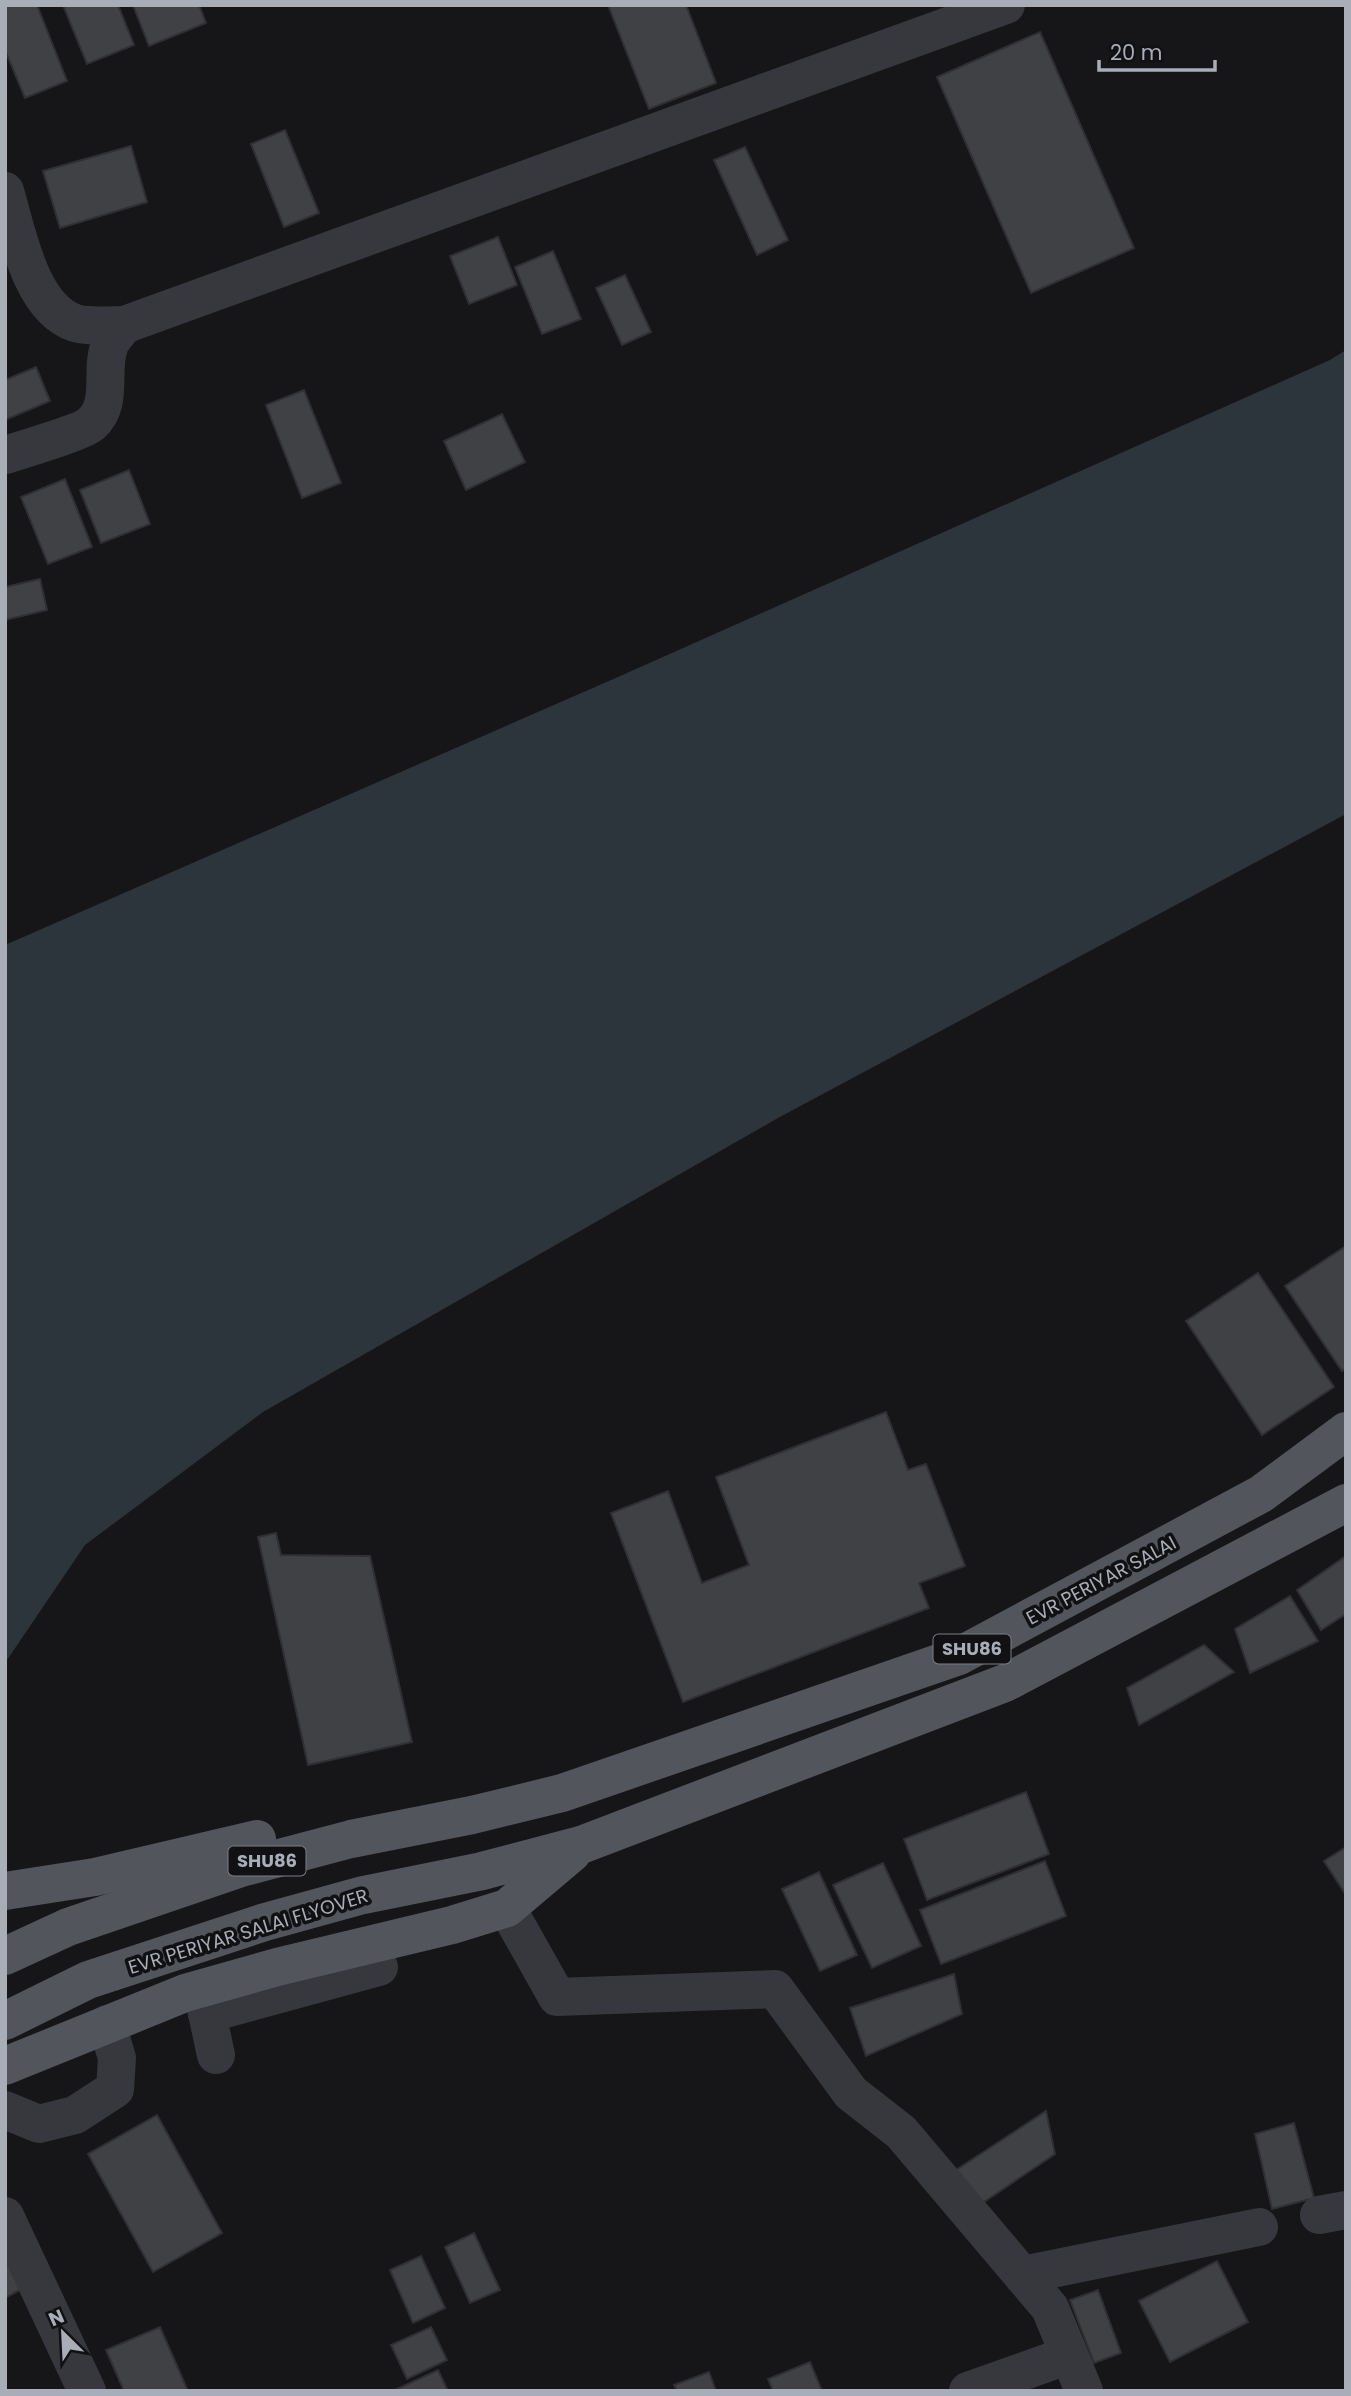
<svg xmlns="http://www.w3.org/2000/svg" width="1351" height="2396" viewBox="0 0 1351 2396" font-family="Poppins,sans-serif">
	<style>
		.water { fill: #2c353c }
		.building { fill: #404145; stroke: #303034; stroke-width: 2 }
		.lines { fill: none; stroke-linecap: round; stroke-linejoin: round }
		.minor { stroke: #37383d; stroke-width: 38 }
		.major { stroke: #53555c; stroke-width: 38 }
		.labels { text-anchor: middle; stroke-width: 7; stroke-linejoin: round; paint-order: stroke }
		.shield { fill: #111113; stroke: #7b7e86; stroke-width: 2 }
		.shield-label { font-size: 18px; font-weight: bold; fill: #a8adb8 }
		.street-label { font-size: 19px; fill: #a8adb8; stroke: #111113 }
	</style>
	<rect width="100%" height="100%" fill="#161618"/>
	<path class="water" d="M1346,350V814L778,1118L263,1412L85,1545L5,1663V945L618,677L1330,360Z"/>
	<g class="building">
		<path d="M5,5H37L67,81L25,98L5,50Z"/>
		<path d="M63,5H118L134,45L87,64Z"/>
		<path d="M133,5H199L206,23L149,46Z"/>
		<path d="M608,5H686L716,83L649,109Z"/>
		<path d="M1040,32L1134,248L1031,293L937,77Z"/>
		<path d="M285,130L319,213L284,227L251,144Z"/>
		<path d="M131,146L147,202L60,228L43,171Z"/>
		<path d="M745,147L788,240L757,255L714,160Z"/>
		<path d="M498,237L517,285L469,304L450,256Z"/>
		<path d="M553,251L581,319L542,334L515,267Z"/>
		<path d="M625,275L651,332L622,345L596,288Z"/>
		<path d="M36,367L50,401L5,420V380Z"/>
		<path d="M304,390L341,483L302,498L266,405Z"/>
		<path d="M502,414L525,462L466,490L444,441Z"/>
		<path d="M129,470L150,524L101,543L80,490Z"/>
		<path d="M65,479L92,547L48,564L21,497Z"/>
		<path d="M40,579L47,610L5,620V587Z"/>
		<path d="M1346,1246V1368L1342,1371L1285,1286Z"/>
		<path d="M1258,1273L1334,1387L1262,1435L1186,1321Z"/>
		<path d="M886,1412L908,1470L926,1464L965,1566L919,1583L929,1608L683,1702L611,1513L668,1491L702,1583L749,1565L716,1477Z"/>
		<path d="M276,1533L281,1555L370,1556L412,1742L308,1765L258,1537Z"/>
		<path d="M1346,1556V1614L1321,1630L1297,1590Z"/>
		<path d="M1290,1596L1318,1641L1250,1673L1235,1629Z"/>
		<path d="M1204,1645L1234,1672L1139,1725L1127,1688Z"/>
		<path d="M1026,1792L1049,1854L927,1900L904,1839Z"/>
		<path d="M1346,1847V1895L1324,1861Z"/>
		<path d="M1045,1861L1066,1916L941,1964L920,1910Z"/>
		<path d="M883,1863L921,1946L872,1968L833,1885Z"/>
		<path d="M819,1872L857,1955L820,1971L782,1889Z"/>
		<path d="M954,1974L962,2014L866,2056L850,2008Z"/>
		<path d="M1046,2111L1055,2154L981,2204L953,2172Z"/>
		<path d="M157,2115L222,2233L153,2272L88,2154Z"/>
		<path d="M1294,2123L1314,2198L1272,2209L1255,2134Z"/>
		<path d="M474,2233L500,2290L470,2303L445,2247Z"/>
		<path d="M5,2250L25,2287L5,2298Z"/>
		<path d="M421,2256L445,2308L413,2323L390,2270Z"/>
		<path d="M1217,2261L1248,2322L1170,2362L1139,2301Z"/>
		<path d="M1098,2290L1121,2353L1094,2363L1070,2300Z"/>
		<path d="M160,2327L188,2391H124L106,2350Z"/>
		<path d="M431,2327L447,2360L407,2379L391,2345Z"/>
		<path d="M810,2362L822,2391H773L768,2379Z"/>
		<path d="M438,2370L448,2391H398L397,2389Z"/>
		<path d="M709,2372L716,2391H677L674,2385Z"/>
	</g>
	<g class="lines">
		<g class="minor">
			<path d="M5,191C17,231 30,308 75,323C87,327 111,325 124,325L1006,5"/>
			<path d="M5,455C21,450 82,432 91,424C114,404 100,372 109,347C111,339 119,332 124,325"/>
			<path d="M507,1908L557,1997L775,1989L851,2093L901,2132L1050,2308L1084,2391"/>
			<path d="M202,1990L216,2055"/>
			<path d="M207,2014L379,1967"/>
			<path d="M5,2110L39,2124L75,2115L115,2089L117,2058L107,2024"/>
			<path d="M1319,2215L1346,2210"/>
			<path d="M5,2216L87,2391"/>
			<path d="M1022,2275L1259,2227"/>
			<path d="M968,2391L1069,2355"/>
		</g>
		<g class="major">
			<path d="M5,1891L95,1877L257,1839"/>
			<path d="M5,1956L68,1927L241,1868L351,1839L472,1815L562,1793L959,1656L1261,1494L1346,1431"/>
			<path d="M5,2021L88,1980L265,1922L363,1895L482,1871L581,1845L1005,1683L1346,1503"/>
			<path d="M5,2066L185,1993L277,1967L452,1925L507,1908L572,1853"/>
		</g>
	</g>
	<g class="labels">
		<g class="shield">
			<rect x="933.5" y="1634.5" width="77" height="29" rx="5"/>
			<rect x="228.5" y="1846.5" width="77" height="29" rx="5"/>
		</g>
		<g class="shield-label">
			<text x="972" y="1655">SHU86</text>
			<text x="267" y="1867">SHU86</text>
		</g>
		<g class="street-label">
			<text transform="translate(1101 1580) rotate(-28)" y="7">EVR PERIYAR SALAI</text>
			<text transform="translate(248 1931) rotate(-17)" y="7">EVR PERIYAR SALAI FLYOVER</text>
		</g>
	</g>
	<rect width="1351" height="2396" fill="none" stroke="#a8adb8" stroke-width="14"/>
	<g transform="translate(63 2333) rotate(336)" stroke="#111113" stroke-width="5" paint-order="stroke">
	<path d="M0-5L12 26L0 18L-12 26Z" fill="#a8adb8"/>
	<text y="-10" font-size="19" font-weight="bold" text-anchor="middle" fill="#a8adb8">N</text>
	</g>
	<path d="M1099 60v10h116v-10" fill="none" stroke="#a8adb8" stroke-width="3.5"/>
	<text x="1110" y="60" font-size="21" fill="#a8adb8" stroke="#111113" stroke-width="5" paint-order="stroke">20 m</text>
</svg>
